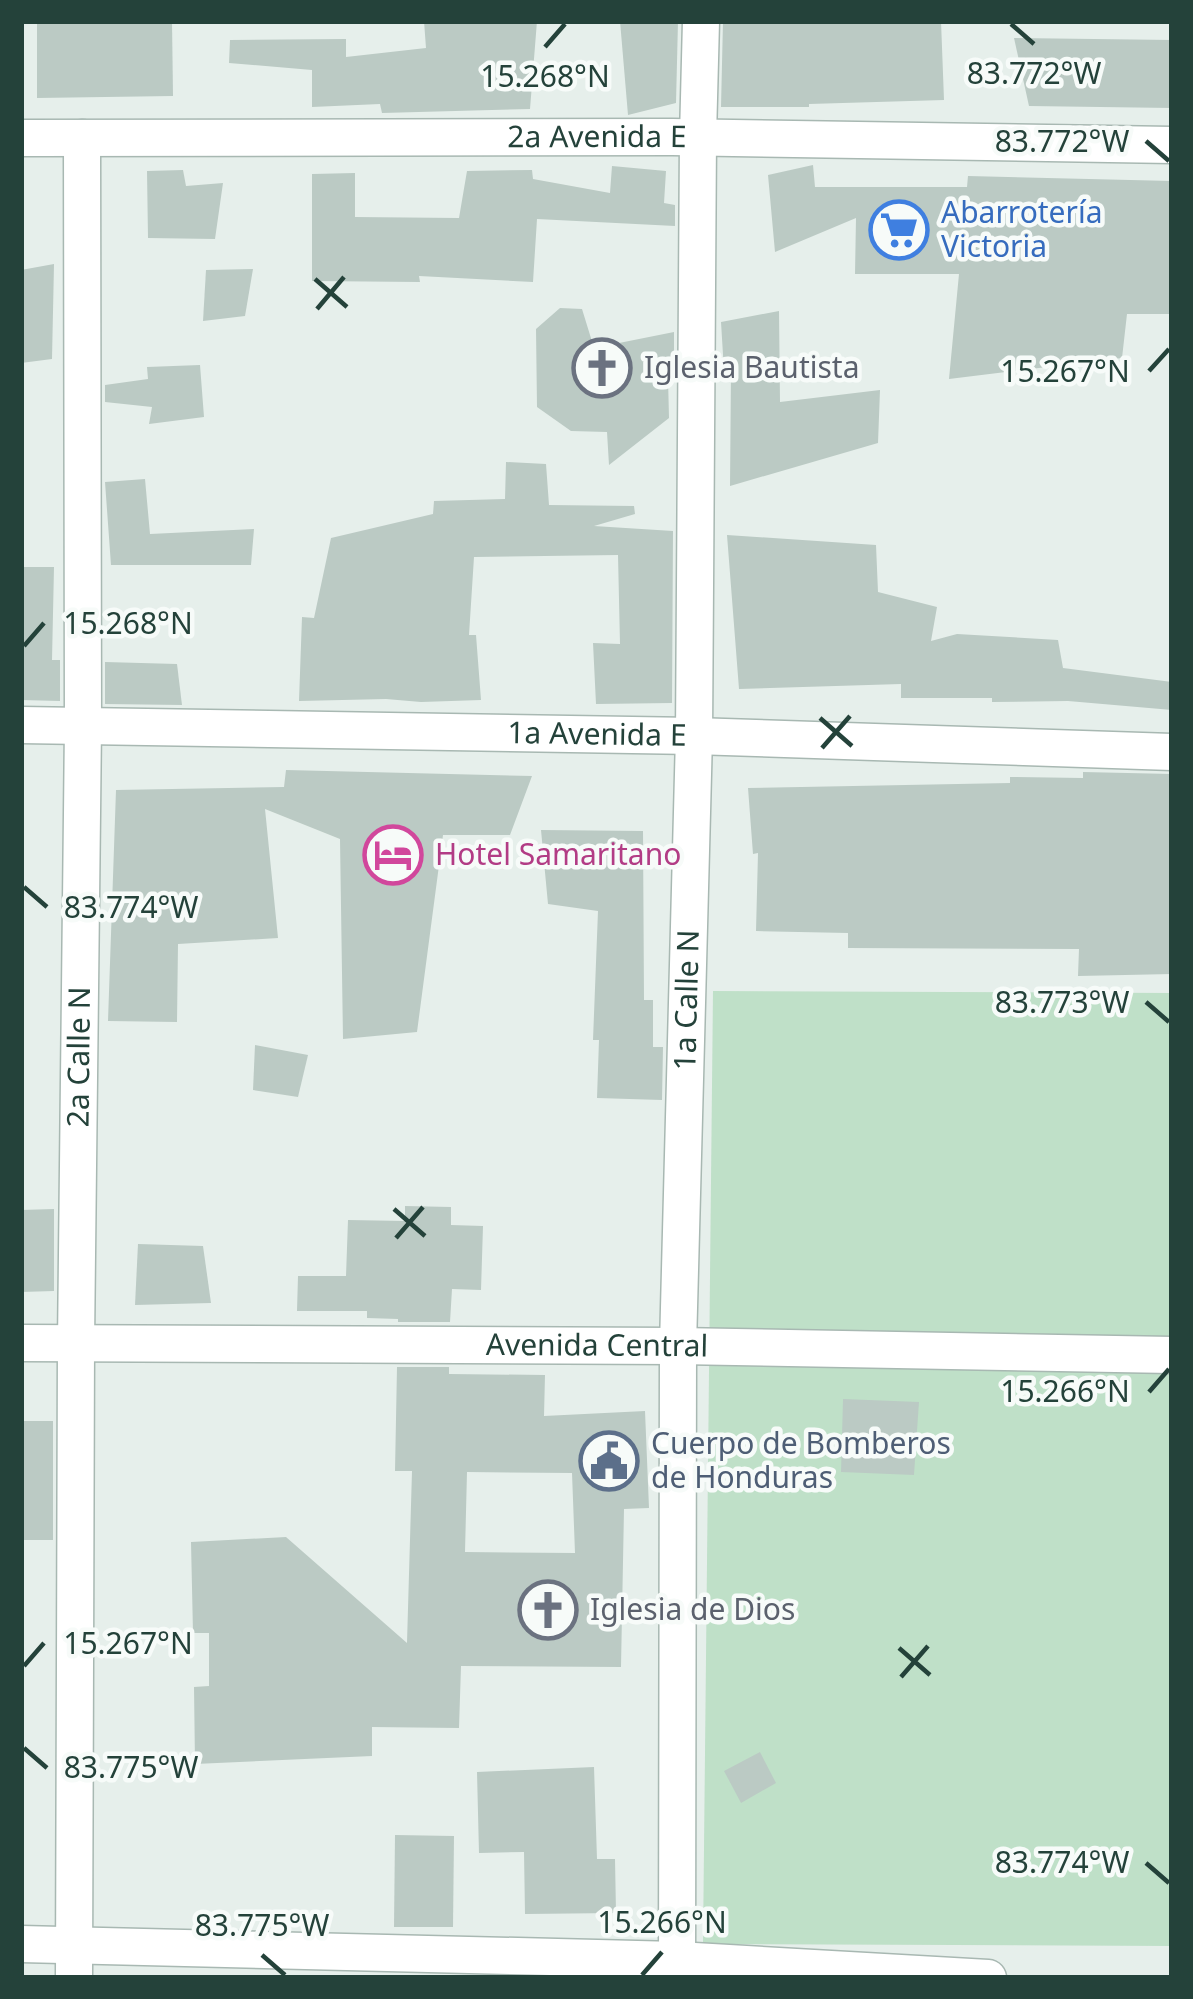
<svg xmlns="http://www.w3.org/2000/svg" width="1193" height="1999" viewBox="0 0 1193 1999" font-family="'Noto Sans',sans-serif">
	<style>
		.green { fill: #bfe0c8 }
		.building { fill: #bbcac4; fill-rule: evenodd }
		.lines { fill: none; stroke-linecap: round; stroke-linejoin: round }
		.minor-casing { stroke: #a8b8b2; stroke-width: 39 }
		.minor { stroke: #fff; stroke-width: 36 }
		.ticks { fill: none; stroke: #24423a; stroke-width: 4.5 }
		.labels { text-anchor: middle; stroke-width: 9; stroke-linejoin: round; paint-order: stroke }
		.street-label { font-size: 30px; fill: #24423a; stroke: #f7fbf9 }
		.shop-label { font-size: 30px; fill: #366cbe; stroke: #f7fbf9; text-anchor: start }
		.worship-label { font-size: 30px; fill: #5b616d; stroke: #f7fbf9; text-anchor: start }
		.hotel-label { font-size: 30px; fill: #b23c85; stroke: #f7fbf9; text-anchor: start }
		.service-label { font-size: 30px; fill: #4e5e75; stroke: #f7fbf9; text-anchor: start }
		.ticks-label { font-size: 30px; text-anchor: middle; fill: #24423a; stroke: #f7fbf9; stroke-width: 9; stroke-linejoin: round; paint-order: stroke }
	</style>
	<rect width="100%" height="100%" fill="#e6efeb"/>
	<path class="green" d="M713,991L1172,993V1946L703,1944Z"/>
	<g class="building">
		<path d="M37,21H172L173,96L37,98Z"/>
		<path d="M424,21H537L530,109L382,113L380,104L312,107V70L229,63L230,40L346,39V57L426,48Z"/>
		<path d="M620,21H678L676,103L628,115Z"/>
		<path d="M723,21H941L944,100L809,104V107H721Z"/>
		<path d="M1014,38L1172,40V108L1029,106Z"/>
		<path d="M813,165L815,187H967L968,176L1172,181V314H1127L1122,358L949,379L959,274H855L856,218L775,252L768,175Z"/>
		<path d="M612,166L666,171L664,203L675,205V226L537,219L533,282L419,276L420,282L312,281V174L355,173V217L459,218L467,171L532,170L533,179L610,193Z"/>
		<path d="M183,170L186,186L223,183L215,239L148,238L147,171Z"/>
		<path d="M54,264L52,359L21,363V270Z"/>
		<path d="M253,269L245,316L203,321L206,270Z"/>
		<path d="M560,308L582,309L594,348L674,332V377L668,378L669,418L609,465L607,432L571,431L537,407L536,329Z"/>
		<path d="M779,311L780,402L880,390L878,443L730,486L731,370L724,371L721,322Z"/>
		<path d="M200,365L204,417L149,424L152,407L105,402V385L148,379L147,367Z"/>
		<path d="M506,462L546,464L549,505L634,506L635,514L594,526L673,531L672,703L596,704L593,643L620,644L618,555L474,557L469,635H476L481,700L421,702L386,699L299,701L302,617L314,618L331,538L433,514L434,501L505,499Z"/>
		<path d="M145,479L150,534L254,529L251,565H111L105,482Z"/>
		<path d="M727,535L876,545L878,592L937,607L931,641L957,634L1058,640L1063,668L1172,682V710L1068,701L992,702V698H901V684L739,689Z"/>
		<path d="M21,567H54L52,660H60V701L21,700Z"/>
		<path d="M105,662L177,664L182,705L105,704Z"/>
		<path d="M286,770L532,776L510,835H443L417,1032L343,1039L340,839L265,809L278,938L178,944L177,1022L108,1021L116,790L284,787Z"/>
		<path d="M1083,772L1172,774V974L1078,976L1079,949L848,948V933L756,931L758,853L753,854L748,788L1010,783V777L1083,778Z"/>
		<path d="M541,830L643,831L644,1000H653V1047H663L662,1100L597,1098L599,1040H593L598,911L548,904Z"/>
		<path d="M255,1045L308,1055L298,1097L253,1090Z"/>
		<path d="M405,1206L451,1207V1225L483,1226L481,1290L452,1289L450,1322H398V1319L367,1318V1311H297L298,1276H346L348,1220L405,1221Z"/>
		<path d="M54,1209V1291L21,1292V1210Z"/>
		<path d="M138,1244L203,1246L211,1303L135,1305Z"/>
		<path d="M397,1367H449V1374L545,1375L544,1416L645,1411L649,1508L624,1509L621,1667L461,1666L459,1728L372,1727V1756L195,1764L194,1687L209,1686V1633H193L191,1542L286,1537L407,1643L412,1471H395ZM467,1472L572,1473L575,1553L465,1552Z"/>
		<path d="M843,1399L919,1402L914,1475L841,1472Z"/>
		<rect x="21" y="1421" width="32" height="119"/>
		<path d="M760,1752L776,1783L741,1803L724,1771Z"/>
		<path d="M594,1767L597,1859H615L616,1913L525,1914L524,1852L479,1853L477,1772Z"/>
		<path d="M395,1835L454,1836L453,1927H394Z"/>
	</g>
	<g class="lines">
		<defs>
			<g id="minor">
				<path id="s1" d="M21,138L672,137L1172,145"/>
				<path id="s2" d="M21,725L694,736L1172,752"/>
				<path id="s3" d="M21,1343L678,1346L1172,1355"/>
				<path d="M21,1944L677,1960L988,1978"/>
				<path id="s4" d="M74,1978L76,1343L83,725L82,138"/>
				<path id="s5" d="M677,1978L678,1346L694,736L698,137L701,21"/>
			</g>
		</defs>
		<use href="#minor" class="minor-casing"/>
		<use href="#minor" class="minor"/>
	</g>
	<path class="ticks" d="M1011,24L1034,44M545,47L565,24M1146,141L1169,161M315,279L347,307M317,309L344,277M1149,371L1169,349M24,646L44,623M820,718L852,746M822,748L850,716M24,887L47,907M1146,1002L1169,1022M394,1209L425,1236M396,1238L423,1207M1149,1392L1169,1369M899,1648L930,1675M24,1666L44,1643M901,1677L928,1646M24,1748L47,1768M1146,1863L1169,1883M262,1955L285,1975M642,1975L662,1952"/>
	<defs>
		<symbol id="supermarket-ring" viewBox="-11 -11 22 22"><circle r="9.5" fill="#f7fbf9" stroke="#3f7fe0" stroke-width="1.5"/><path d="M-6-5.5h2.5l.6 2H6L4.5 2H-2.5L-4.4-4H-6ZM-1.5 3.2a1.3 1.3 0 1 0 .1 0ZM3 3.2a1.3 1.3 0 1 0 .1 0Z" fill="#3f7fe0"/></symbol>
		<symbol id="church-ring" viewBox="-11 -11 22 22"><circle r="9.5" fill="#f7fbf9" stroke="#6b7280" stroke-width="1.5"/><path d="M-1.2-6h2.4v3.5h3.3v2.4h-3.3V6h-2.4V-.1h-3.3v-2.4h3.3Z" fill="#6b7280"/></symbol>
		<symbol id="hotel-ring" viewBox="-11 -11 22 22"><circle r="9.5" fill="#f7fbf9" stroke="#d1479c" stroke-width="1.5"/><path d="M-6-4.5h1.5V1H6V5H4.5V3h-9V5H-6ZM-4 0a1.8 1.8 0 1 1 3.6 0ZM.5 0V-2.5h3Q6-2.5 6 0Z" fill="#d1479c"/></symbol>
		<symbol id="civic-ring" viewBox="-11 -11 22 22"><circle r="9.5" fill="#f7fbf9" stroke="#5c6f8a" stroke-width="1.5"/><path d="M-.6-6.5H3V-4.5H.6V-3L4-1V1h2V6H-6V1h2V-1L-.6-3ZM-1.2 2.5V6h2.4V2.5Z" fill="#5c6f8a"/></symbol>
	</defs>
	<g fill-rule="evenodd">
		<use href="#supermarket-ring" x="866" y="197" width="66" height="66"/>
		<use href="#church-ring" x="569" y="335" width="66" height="66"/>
		<use href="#hotel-ring" x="360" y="822" width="66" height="66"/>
		<use href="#civic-ring" x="576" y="1428" width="66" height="66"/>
		<use href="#church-ring" x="515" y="1577" width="66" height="66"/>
	</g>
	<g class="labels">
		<g class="street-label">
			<text dy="10" stroke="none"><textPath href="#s1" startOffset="576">2a Avenida E</textPath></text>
			<text dy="10" stroke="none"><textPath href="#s2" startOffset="576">1a Avenida E</textPath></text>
			<text dy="10" stroke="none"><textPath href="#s5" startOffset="978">1a Calle N</textPath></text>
			<text dy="10" stroke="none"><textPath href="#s4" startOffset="921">2a Calle N</textPath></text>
			<text dy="10" stroke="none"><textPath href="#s3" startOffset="576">Avenida Central</textPath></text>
		</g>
		<g class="shop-label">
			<text x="941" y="223">Abarrotería<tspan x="941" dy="34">Victoria</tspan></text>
		</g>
		<g class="worship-label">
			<text x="644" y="378">Iglesia Bautista</text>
			<text x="590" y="1620">Iglesia de Dios</text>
		</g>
		<g class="hotel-label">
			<text x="435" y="865">Hotel Samaritano</text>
		</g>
		<g class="service-label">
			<text x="651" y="1454">Cuerpo de Bomberos<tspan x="651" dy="34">de Honduras</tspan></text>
		</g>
	</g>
	<g class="ticks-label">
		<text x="1034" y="84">83.772°W</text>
		<text x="545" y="87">15.268°N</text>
		<text x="1062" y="152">83.772°W</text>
		<text x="1065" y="382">15.267°N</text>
		<text x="128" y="634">15.268°N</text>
		<text x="131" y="918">83.774°W</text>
		<text x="1062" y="1013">83.773°W</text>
		<text x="1065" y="1402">15.266°N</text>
		<text x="128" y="1654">15.267°N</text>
		<text x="131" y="1778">83.775°W</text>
		<text x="1062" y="1873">83.774°W</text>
		<text x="662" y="1933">15.266°N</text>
		<text x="262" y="1936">83.775°W</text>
	</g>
	<rect width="1193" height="1999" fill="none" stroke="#24423a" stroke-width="48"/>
</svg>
